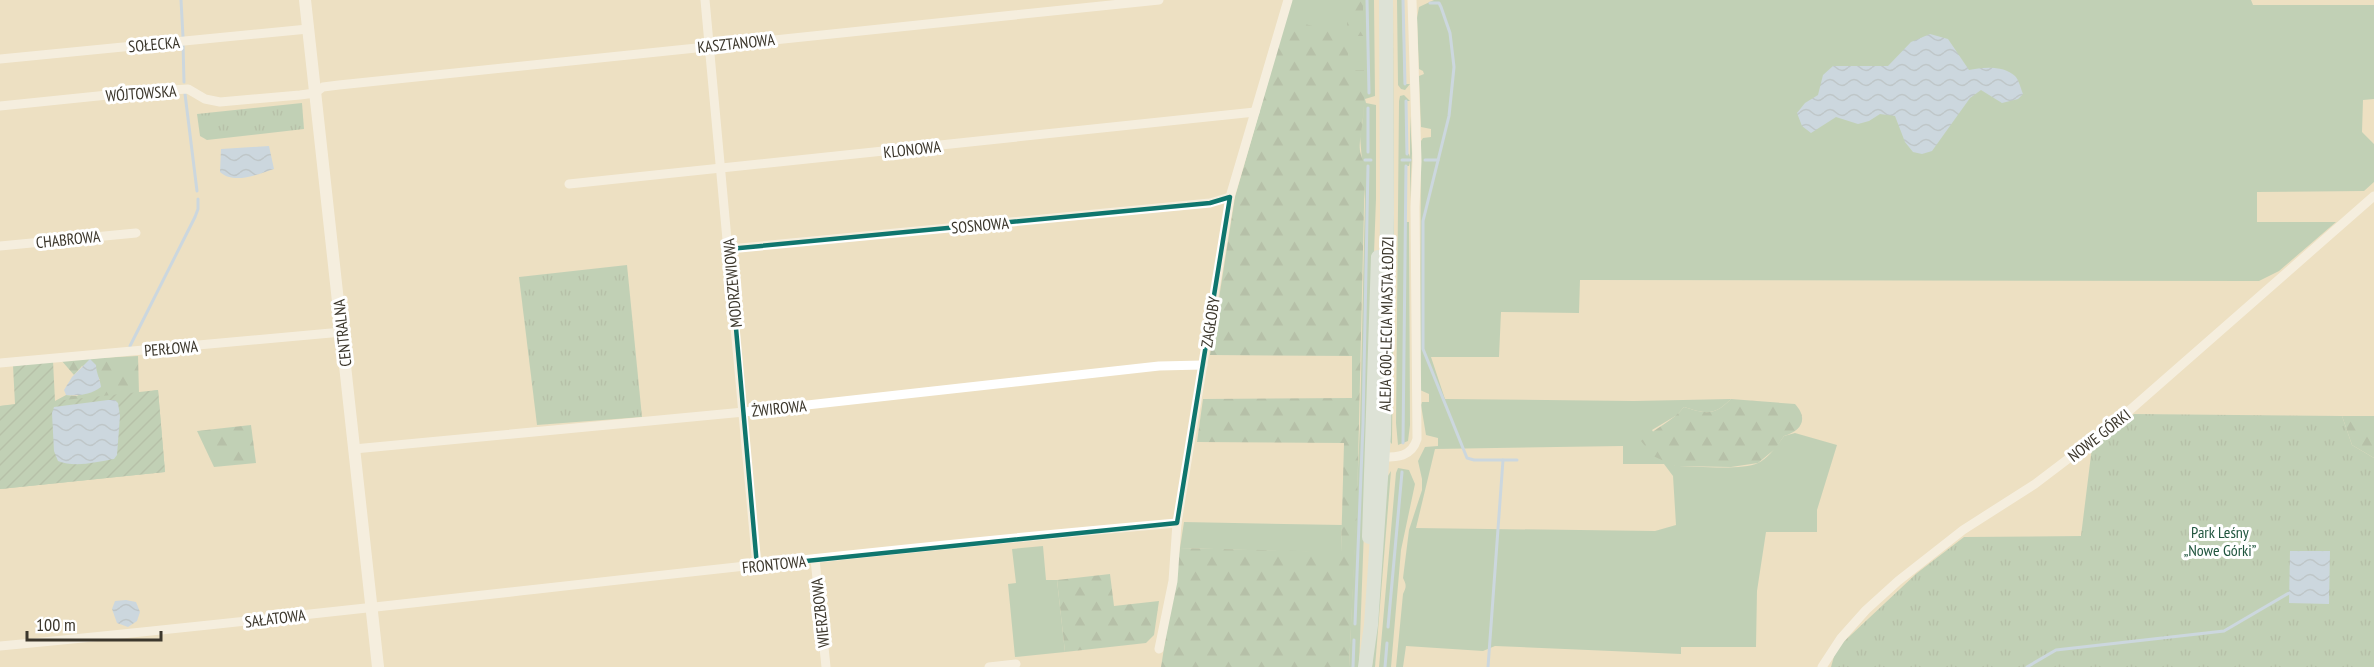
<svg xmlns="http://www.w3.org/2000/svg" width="2374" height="667" viewBox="0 0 2374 667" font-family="'PT Sans Narrow',sans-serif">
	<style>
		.grass { fill: #8dbda5; fill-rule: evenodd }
		.forest { fill: url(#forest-firs) }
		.park { fill: url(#park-tufts) }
		.garden { fill: url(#garden-furrows) }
		.water { fill: url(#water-waves) }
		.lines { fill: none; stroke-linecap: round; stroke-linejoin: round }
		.stream { stroke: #a4cdff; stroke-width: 3 }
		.minor { stroke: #fff; stroke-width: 9 }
		.tertiary { stroke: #fff; stroke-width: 12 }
		.secondary { stroke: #cae5ed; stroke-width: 14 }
		.marked { fill: none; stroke: #0f766e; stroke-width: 4.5; stroke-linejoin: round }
		.labels { text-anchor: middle; stroke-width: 6; stroke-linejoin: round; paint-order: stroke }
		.street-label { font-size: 16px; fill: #3c372c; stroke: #fff }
		.park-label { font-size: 16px; fill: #20553e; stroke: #fff }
	</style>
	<defs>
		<pattern id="forest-firs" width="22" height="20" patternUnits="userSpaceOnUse" patternTransform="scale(1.5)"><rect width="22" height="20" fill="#8dbda5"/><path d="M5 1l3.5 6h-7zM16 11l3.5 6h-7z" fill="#749a87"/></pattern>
		<pattern id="park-tufts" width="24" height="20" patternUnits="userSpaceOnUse" patternTransform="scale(1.5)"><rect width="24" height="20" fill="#8dbda5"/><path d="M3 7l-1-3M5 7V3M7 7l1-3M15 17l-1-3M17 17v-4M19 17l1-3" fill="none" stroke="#749a87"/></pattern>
		<pattern id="garden-furrows" width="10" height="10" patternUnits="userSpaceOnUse" patternTransform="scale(1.5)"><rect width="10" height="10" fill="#8dbda5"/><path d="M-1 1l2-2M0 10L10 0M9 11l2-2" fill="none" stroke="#749a87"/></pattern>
		<pattern id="water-waves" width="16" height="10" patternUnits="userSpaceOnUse" patternTransform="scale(1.5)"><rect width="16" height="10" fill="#a4cdff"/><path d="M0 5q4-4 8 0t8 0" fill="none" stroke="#87a7cf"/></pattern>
	</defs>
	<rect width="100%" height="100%" fill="#ede0c2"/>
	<g class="grass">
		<path d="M1292,0H1347V35L1363,36V0H1374L1375,96L1365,99L1366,103L1376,105V199L1359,667H1349L1360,424L1365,199L1360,136L1363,119L1364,71H1349L1286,19Z"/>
		<path d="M1393,0L1394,216L1392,444L1390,442Z"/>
		<path d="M1397,0H1402L1404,84H1410L1405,90L1401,89L1398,85Z"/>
		<path d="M1434,0H2251L2253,5H2374V99L2363,100L2362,132L2374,144V182L2364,191L2257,192V222H2336L2279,271L2259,281L1580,280L1579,313L1501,312L1499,357H1431L1445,399L1634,401L1731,399C1714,416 1706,414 1684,407L1677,415L1652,430L1675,466C1695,466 1741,471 1758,463C1769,458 1777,445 1784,436L1795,433L1837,445L1817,510V532H1766L1757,591L1756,647H1681V654L1495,646L1483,651L1406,646L1403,667H1396L1403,594C1406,587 1407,586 1403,578L1409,530L1422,490V479L1418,461L1425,447L1438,446V438L1426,435L1421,405L1422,402H1429V394L1420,390L1421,141L1423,138L1431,137V129L1421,127L1419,76L1424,74L1423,71L1419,69L1417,18L1419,7ZM1623,446V464H1664L1673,476L1676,525L1655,531L1416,528L1435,449Z"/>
		<path d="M1404,95L1410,101H1405L1406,153L1409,154L1410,157V116L1412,153L1410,199V162L1409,166H1406L1405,222H1409L1410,425L1408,441L1398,445L1396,423L1399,101L1400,96Z"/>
		<path d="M1398,468L1409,470L1415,484L1401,550L1391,667H1379L1396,473Z"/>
		<path d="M1391,471L1375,667H1372L1386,479Z"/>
		<path d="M1184,522L1342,525L1341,553L1180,548Z"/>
		<path d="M1043,546L1046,580H1057L1065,652L1015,657L1008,584L1016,583L1012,549Z"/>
	</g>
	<g class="forest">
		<path d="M1347,0H1363V36H1347L1349,70H1364C1364,86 1365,102 1363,118C1362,135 1355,148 1365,164L1357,509L1349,667H1161L1180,548L1341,552L1344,443L1197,442L1203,399L1352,398V356L1210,355L1235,197L1286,19L1347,35Z"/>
		<path d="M138,356L139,393L158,390L165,472L0,489V406L55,401L66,395L77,396L100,380L96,374V365L82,366L74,375L61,360Z"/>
		<path d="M1731,399L1795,404C1809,419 1801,431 1784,436L1775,449L1758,463L1731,467L1675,466L1653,456L1641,441C1655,428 1673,421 1684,407C1706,414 1714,416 1731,399Z"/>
		<path d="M2342,416H2374V458L2352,445Z"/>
		<path d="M251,425L256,463L214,467L197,431Z"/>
		<path d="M1110,574L1114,606L1159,601L1154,635L1146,643L1065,652L1057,580Z"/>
	</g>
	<g class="park">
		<path d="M302,103L304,129L207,140L200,136L197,114Z"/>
		<path d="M627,265L642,417L537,425L519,277Z"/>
		<path d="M2134,414L2342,416L2352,445L2374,458V667H1831L1836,649L1917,573L1964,537L2081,536L2092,447Z"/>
	</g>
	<path class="garden" d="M53,361L55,401L158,390L165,472L0,489V406L15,404L13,366Z"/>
	<g class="water">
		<path d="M1930,34L1948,39L1969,70C1982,67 2004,65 2015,76C2019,80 2021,89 2023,94L2018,99L2002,103L1981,90L1970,98L1932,151L1922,154L1913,152L1905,142L1895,116L1880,114L1869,121L1858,124L1836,117L1811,133L1802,126L1797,113L1805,103L1818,95L1823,75L1833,66H1888L1911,42Z"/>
		<path d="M269,146L274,169C258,174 234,185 220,172L221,149Z"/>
		<path d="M90,359L96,365C96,373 100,378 101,387C90,395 79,396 66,395L64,390L72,377Z"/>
		<path d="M108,400H115L118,403L120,416L117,455L114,459C96,462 75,468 58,461L54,451L52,413L54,407Z"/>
		<path d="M2290,551H2330L2329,604L2289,603Z"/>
		<path d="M126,600L136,602L140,612L137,621L128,627L117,623L112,609L115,601Z"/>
	</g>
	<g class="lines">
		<g class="stream">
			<path d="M181,0L183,37"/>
			<path d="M1367,0L1369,93"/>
			<path d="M1403,0L1405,84"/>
			<path d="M1430,3H1439L1441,7L1450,33L1454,67L1449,116L1423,221V349L1467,458L1474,460H1517"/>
			<path d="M183,44L184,82"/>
			<path d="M185,94L197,191"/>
			<path d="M1406,101L1407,154"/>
			<path d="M1368,152V108"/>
			<path d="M1365,160H1371"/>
			<path d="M1402,160H1410"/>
			<path d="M1425,160H1438"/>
			<path d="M130,346L195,217L198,209V199"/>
			<path d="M1403,443L1406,166"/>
			<path d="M1355,624L1363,424L1368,166"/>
			<path d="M1388,627L1402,472"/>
			<path d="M1353,667L1354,640"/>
			<path d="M1385,667L1387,643"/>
			<path d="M1488,667L1503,460"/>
			<path d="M2027,667L2056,650L2224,631L2289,593"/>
		</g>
		<g class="minor">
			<path d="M705,0L757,566"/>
			<path d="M0,59L308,29"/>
			<path d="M0,106L137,92L188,89L205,99L220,102L300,95L315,93L323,87L339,85L1159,0"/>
			<path d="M569,184L1255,112"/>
			<path d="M0,246L136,233"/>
			<path d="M729,249L1210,203L1230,197"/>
			<path d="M0,363L342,332"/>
			<path d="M354,449L744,412L1159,366L1203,365"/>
			<path d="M1377,457C1394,457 1411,459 1417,439L1415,207L1417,161L1412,0"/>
			<path d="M815,559L826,667"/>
			<path d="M0,646C393,609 784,557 1177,523"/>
			<path d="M1159,649L1173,581L1177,523L1230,197L1288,0"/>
			<path d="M989,667L1016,664"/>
			<path d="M1822,667L1841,638L1866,610L1898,581L1963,530L2035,484L2114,424L2374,196"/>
		</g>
		<path class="tertiary" d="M305,0L378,667"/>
		<g class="secondary">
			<path d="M1369,537L1378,257"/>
			<path d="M1365,667L1371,625L1384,434L1387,213L1386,0"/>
		</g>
	</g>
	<path d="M0 0H2374V667H0ZM1230,197L1177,523L757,566L729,249L1210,203Z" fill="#ede0c2" fill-opacity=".55" fill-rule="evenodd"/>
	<path class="marked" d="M1230,197L1177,523L757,566L729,249L1210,203Z"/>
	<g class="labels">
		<g class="street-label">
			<text transform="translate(736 43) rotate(-6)" y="6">KASZTANOWA</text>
			<text transform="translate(154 44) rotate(-5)" y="6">SOŁECKA</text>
			<text transform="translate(141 93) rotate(-4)" y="6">WÓJTOWSKA</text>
			<text transform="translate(912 149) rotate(-6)" y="6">KLONOWA</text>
			<text transform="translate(980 225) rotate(-5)" y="6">SOSNOWA</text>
			<text transform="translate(68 239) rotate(-6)" y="6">CHABROWA</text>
			<text transform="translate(732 283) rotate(-95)" y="6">MODRZEWIOWA</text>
			<text transform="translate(1210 322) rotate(-81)" y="6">ZAGŁOBY</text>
			<text transform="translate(1386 324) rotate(-89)" y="6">ALEJA 600-LECIA MIASTA ŁODZI</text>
			<text transform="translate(342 333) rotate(-96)" y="6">CENTRALNA</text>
			<text transform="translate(171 348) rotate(-5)" y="6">PERŁOWA</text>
			<text transform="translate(779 408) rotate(-6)" y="6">ŻWIROWA</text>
			<text transform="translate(2099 435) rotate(-38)" y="6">NOWE GÓRKI</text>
			<text transform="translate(774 564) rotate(-6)" y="6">FRONTOWA</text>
			<text transform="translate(820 613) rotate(-96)" y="6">WIERZBOWA</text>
			<text transform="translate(275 618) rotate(-7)" y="6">SAŁATOWA</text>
		</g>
		<g class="park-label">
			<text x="2220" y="538">Park Leśny<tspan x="2220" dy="18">„Nowe Górki”</tspan></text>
		</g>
	</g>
	<path d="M27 631v9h134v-9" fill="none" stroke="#3c372c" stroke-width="3"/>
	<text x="36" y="631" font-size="18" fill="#3c372c" stroke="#ffffff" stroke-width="4.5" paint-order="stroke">100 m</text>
</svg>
